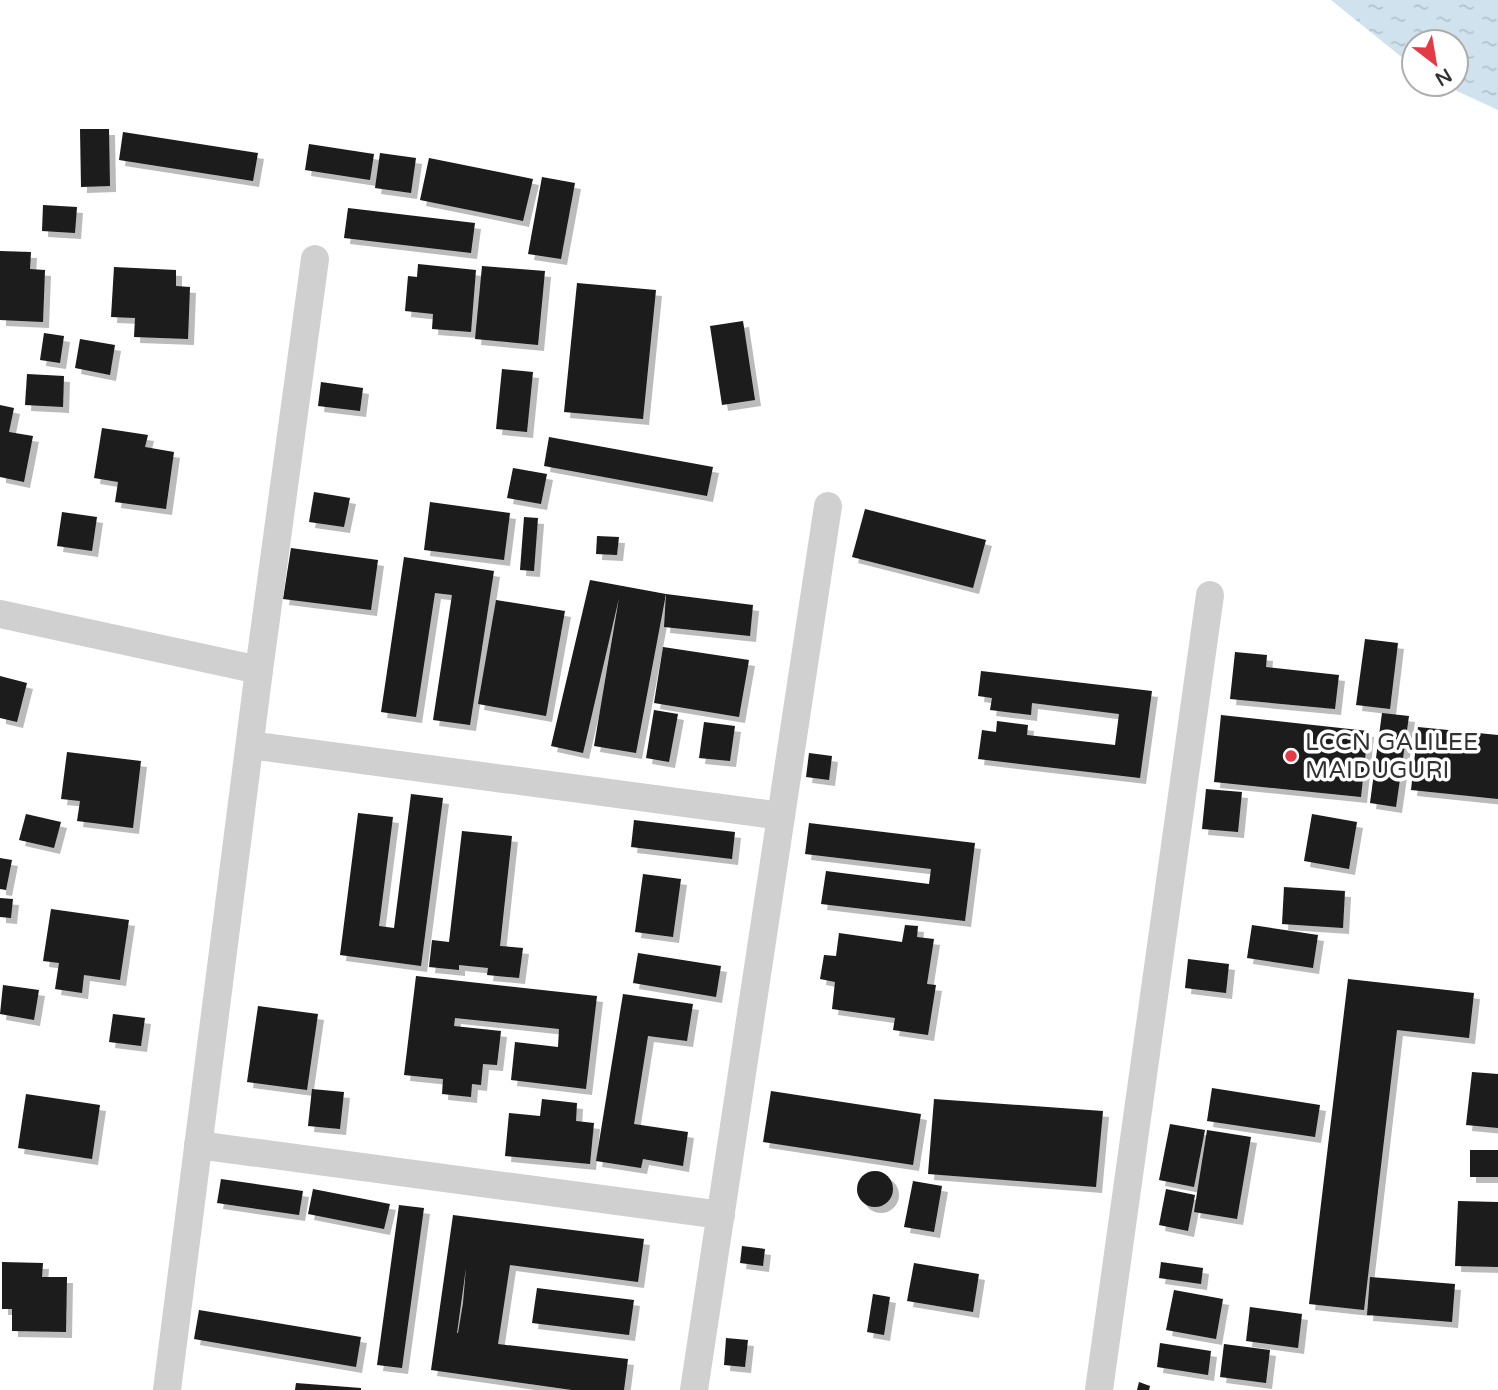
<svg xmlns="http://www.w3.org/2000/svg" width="1498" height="1390" viewBox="0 0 1498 1390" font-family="'Varela Round',sans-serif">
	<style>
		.water { fill: url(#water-ripples) }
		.building { fill: #1a1a1a; fill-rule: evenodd; filter: url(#shadow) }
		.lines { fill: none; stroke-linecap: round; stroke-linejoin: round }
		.street { stroke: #d0d0d0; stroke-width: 28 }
		.poi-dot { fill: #e63946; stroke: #fff; stroke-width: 2.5 }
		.labels { text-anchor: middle; stroke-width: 7; stroke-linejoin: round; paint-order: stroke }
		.poi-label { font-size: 24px; fill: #333; stroke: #fff; text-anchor: start }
	</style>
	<defs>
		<pattern id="water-ripples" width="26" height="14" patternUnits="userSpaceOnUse" patternTransform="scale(1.75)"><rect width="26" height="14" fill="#cfe2ee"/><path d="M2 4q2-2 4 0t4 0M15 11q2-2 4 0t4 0" fill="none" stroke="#b2c2cd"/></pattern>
		<filter id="shadow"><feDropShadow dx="6" dy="6" stdDeviation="0" flood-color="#0004"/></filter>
	</defs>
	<rect width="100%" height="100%" fill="#fff"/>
	<path class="water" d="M1331,0H1498V110L1442,84H1456V42H1414V67Z"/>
	<g class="building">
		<path d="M80,129H109L110,186L81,187Z"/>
		<path d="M123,132L258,153L253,181L119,160Z"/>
		<path d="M309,144L374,154L370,180L305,170Z"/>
		<path d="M380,153L416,158L411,193L375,188Z"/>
		<path d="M429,158L533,179L523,221L420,200Z"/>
		<path d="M542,177L575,183L561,259L528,254Z"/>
		<path d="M43,205L77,207L75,233L42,231Z"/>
		<path d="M348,208L475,223L471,253L344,238Z"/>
		<path d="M0,251L31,252L30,269L45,270L43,322L0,320Z"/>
		<path d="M418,264L476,270L471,332L432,329L433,314L405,311L408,276L417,277Z"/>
		<path d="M482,266L545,271L538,345L475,339Z"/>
		<path d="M114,267L176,270V286L190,287L188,339L134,337L135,318L111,317Z"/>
		<path d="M577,283L656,290L643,419L564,412Z"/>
		<path d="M743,321L755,400L722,405L710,326Z"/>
		<path d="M44,333L64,336L60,363L40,360Z"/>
		<path d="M80,339L115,345L110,375L75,368Z"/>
		<path d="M502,369L533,372L527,432L496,429Z"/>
		<path d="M27,374L64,376L63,407L25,405Z"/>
		<path d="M321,382L363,388L360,411L318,406Z"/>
		<path d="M0,405L14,408L9,432L33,436L24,482L0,477Z"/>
		<path d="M102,428L148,435L145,447L174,452L166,509L115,502L118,482L94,478Z"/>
		<path d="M549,437L713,467L707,496L544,466Z"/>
		<path d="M513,468L547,474L541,504L507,498Z"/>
		<path d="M314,492L350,498L344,527L309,522Z"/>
		<path d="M430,502L510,513L504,560L424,550Z"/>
		<path d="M865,509L986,540L973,588L852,557Z"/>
		<path d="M62,512L97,517L92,551L57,546Z"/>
		<path d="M524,517L538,518L534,571L520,570Z"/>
		<path d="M597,536L619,537L617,555L596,554Z"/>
		<path d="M291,548L378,560L371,610L283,599Z"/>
		<path d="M404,557L494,571L470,725L433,720L452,595L435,593L416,717L381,712Z"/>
		<path d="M590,580L666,594L636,753L594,746L619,598L583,753L551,746Z"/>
		<path d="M666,594L753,605L750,636L664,627Z"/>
		<path d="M496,600L565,611L546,716L478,704Z"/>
		<path d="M1365,639L1398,643L1390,709L1356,705Z"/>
		<path d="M663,647L749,660L739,717L654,703Z"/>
		<path d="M1235,652L1267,655L1266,667L1339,675L1335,709L1230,699Z"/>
		<path d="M981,671L1152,691L1140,778L978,759L982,730L996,732L997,721L1028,725L1027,735L1115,745L1119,714L1032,703L1031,715L990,710L992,698L978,696Z"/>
		<path d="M0,676L27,683L17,722L0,718Z"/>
		<path d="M654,710L678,714L669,762L646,758Z"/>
		<path d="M1382,713L1409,716L1396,807L1370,803Z"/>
		<path d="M1221,715L1368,731L1361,797L1214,782Z"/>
		<path d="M704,722L735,726L730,761L699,758Z"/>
		<path d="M1418,727L1498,735V799L1411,790Z"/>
		<path d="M67,752L141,761L133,828L77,821L80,801L61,799Z"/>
		<path d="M809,753L832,756L829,780L806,777Z"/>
		<path d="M1206,789L1242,792L1238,832L1202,829Z"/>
		<path d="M411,794L443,798L421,966L340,955L358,813L393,817L379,926L394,928Z"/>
		<path d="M26,814L61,822L54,848L19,840Z"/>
		<path d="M1312,814L1357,822L1349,869L1304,861Z"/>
		<path d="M634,820L735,832L732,859L631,847Z"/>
		<path d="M809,823L975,843L965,921L821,904L826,871L929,884L931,869L805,854Z"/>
		<path d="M462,831L512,836L500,946L523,948L519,978L487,975L488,968L459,965V970L429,967L432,940L449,942Z"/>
		<path d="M0,858L12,860L6,890L0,889Z"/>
		<path d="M643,874L681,879L673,937L635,932Z"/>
		<path d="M1284,887L1345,891L1343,928L1282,924Z"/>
		<path d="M0,898L13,899L11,918L0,917Z"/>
		<path d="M51,909L129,920L120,980L84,975L82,993L55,989L59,963L43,961Z"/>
		<path d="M905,925L918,926L917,937L934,939L927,984L936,985L928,1035L893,1030L895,1018L832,1009L835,982L820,979L824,955L836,956L839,933L902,942Z"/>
		<path d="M1252,925L1318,935L1313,968L1247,958Z"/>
		<path d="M638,953L721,966L716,997L633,983Z"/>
		<path d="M1188,959L1229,964L1226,993L1185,988Z"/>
		<path d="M416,976L597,996L586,1089L511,1080L515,1042L558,1047L559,1029L455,1018L454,1026L501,1031L497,1065L483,1064L481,1085L472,1084L471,1097L442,1094L443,1079L404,1075Z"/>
		<path d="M1348,979L1474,993L1469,1038L1397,1030L1364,1310L1309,1304Z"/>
		<path d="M3,985L39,990L34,1020L0,1014Z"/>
		<path d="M623,994L693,1004L687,1041L648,1036L634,1124L688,1132L683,1166L643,1159L641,1168L596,1161Z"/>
		<path d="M258,1006L318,1014L307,1090L247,1082Z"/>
		<path d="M113,1014L145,1018L141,1046L109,1042Z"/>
		<path d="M1472,1072L1498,1074V1128L1466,1125Z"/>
		<path d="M1212,1088L1320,1105L1315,1137L1207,1121Z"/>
		<path d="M312,1089L344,1092L340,1129L308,1126Z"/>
		<path d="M771,1091L921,1114L913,1165L763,1142Z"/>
		<path d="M26,1094L100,1105L92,1159L18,1148Z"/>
		<path d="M542,1099L577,1103L576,1121L594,1123L590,1164L505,1156L509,1113L540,1116Z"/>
		<path d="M934,1099L1103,1111L1096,1187L928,1174Z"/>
		<path d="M1170,1124L1205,1130L1194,1187L1159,1180Z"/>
		<path d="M1207,1130L1251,1137L1237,1219L1194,1212Z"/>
		<rect x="1470" y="1150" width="28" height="27"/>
		<circle cx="875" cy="1189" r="18"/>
		<path d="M221,1179L303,1191L299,1215L217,1203Z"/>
		<path d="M913,1181L942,1186L934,1232L904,1227Z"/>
		<path d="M313,1189L390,1204L384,1229L308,1214Z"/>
		<path d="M1166,1189L1195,1195L1188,1231L1159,1225Z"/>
		<path d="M1458,1201L1498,1202V1267L1455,1266Z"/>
		<path d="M399,1205L424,1208L402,1368L377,1365Z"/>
		<path d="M453,1215L644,1239L638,1282L510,1265L498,1344L628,1359L624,1390H572L431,1370ZM466,1268L463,1303L458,1333H457Z"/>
		<path d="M742,1246L765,1249L763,1266L740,1263Z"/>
		<path d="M2,1262L43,1263L42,1277H67L66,1332L12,1331V1309H2Z"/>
		<path d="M1161,1262L1203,1268L1201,1284L1159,1278Z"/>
		<path d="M914,1263L979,1274L973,1312L907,1301Z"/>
		<path d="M1370,1277L1455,1284L1452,1322L1367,1315Z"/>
		<path d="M537,1288L634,1300L629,1335L532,1323Z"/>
		<path d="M1174,1290L1223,1299L1216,1339L1166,1330Z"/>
		<path d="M873,1294L890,1297L884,1335L867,1332Z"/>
		<path d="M1250,1307L1302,1314L1298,1348L1246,1341Z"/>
		<path d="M199,1310L361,1337L356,1367L194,1339Z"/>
		<path d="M726,1338L748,1340L745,1367L724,1365Z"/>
		<path d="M1160,1343L1211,1351L1208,1375L1157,1367Z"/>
		<path d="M1224,1344L1270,1350L1266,1383L1220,1377Z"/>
		<path d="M1139,1382L1150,1386L1149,1390H1137Z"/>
		<path d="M296,1383L361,1388V1390H295Z"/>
	</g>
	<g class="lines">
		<g class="street">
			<path d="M0,614L259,670"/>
			<path d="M250,745L781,816"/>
			<path d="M198,1145L721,1215"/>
			<path d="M167,1390L259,670L315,259"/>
			<path d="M694,1390L828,506"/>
			<path d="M1099,1390L1210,595"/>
		</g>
	</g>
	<circle class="poi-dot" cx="1291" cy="756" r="7"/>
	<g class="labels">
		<g class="poi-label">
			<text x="1305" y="750">LCCN GALILEE<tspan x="1305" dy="28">MAIDUGURI</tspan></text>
		</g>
	</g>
	<g transform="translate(1435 63) rotate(149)"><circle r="33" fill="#ffffff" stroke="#adadad" stroke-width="2"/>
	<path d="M0-5L12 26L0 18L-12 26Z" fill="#e63946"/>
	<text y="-10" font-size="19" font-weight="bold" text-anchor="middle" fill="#333333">N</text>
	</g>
</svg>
